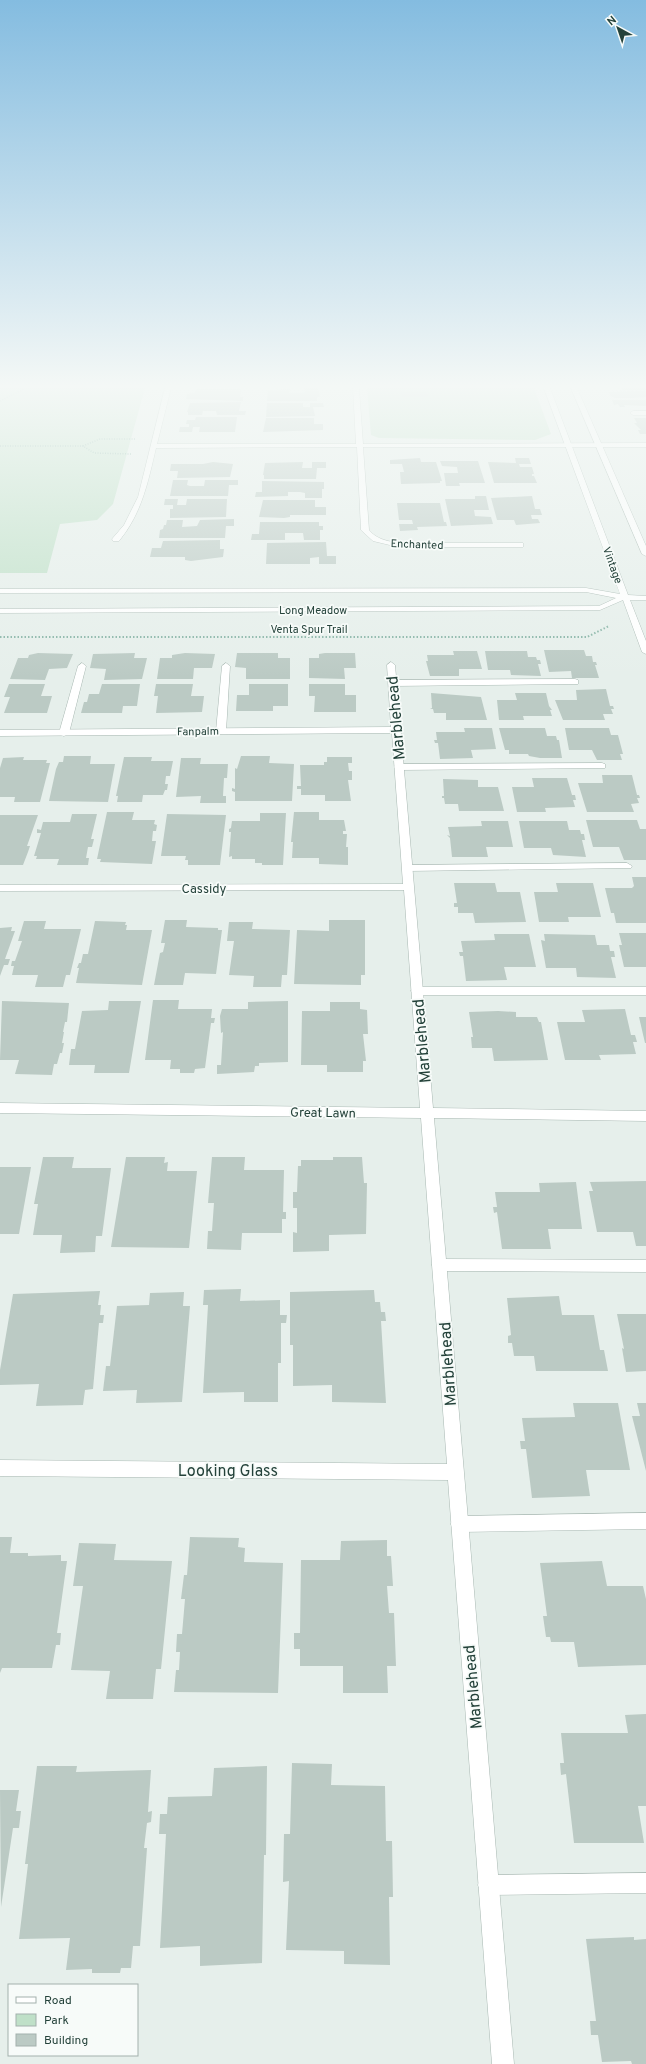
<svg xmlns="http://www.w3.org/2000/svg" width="646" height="2064" viewBox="0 0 646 2064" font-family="Overpass,sans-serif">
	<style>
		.green { fill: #bfe0c8 }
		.building { fill: #bbcac4 }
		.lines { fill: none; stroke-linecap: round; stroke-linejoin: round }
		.service-casing { stroke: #a8b8b2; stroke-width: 1 }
		.minor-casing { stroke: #a8b8b2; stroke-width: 1 }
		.tertiary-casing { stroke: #a8b8b2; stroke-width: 1 }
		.path-far1 { stroke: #86b3a5; stroke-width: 1.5; stroke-dasharray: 1 1.5; stroke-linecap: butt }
		.path { stroke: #86b3a5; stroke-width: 2; stroke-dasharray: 1.5 2; stroke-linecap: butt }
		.service { fill: #fff; fill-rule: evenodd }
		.minor { fill: #fff; fill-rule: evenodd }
		.tertiary { fill: #fff; fill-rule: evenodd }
		.labels { text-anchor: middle; stroke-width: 3.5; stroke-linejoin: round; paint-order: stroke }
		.far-street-label { font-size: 11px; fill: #24423a; stroke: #f7fbf9 }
		.street-label { font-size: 13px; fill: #24423a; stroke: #f7fbf9 }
		.near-street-label { font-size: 16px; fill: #24423a; stroke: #f7fbf9 }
	</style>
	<rect width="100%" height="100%" fill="#e6efeb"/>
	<g class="green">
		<path d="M0,388H145L113,504L97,520L60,524L47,573H0Z"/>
		<path d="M367,388H534L551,434L535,440L379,438L371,435Z"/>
	</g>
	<g class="building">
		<path d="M304,388H318L320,397H317V401H267L268,390L290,389L289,393H301L305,392Z"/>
		<path d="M621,388H646V390H622Z"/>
		<path d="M196,389H241L240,397H243V401L186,399L187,394L194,393Z"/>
		<path d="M646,391V397L630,398H615L611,396L608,392Z"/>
		<path d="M401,392H427L428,397H402Z"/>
		<path d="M612,400H646V406L624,405L625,407H620L618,404L614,405Z"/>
		<path d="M241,402L239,411H246L245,415H217L216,411H203L202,415H188V412H187L190,403Z"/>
		<path d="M267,403H303V407H310V403H323L324,407H313L315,416L266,417Z"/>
		<path d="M196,417H237L235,432H199L200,427H193L192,432H179L180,427H189V424H186L187,420H195Z"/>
		<path d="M266,418H314V424H323V430L263,432Z"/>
		<path d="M634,418H646V434H640L638,430H641L634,423H637Z"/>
		<path d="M420,458L421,462H436L442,481H440V483L401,484L400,472H404L402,464H390V460Z"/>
		<path d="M515,458H529L531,464H519L520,467H532L534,474H532V476H534L537,483H494L488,462L516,463Z"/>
		<path d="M440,461H478L485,483H459L460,486H446L444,473H458L457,467L442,466Z"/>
		<path d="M213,462L233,464L230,477L177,478L178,471H170L171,464H203Z"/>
		<path d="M303,462L302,468H312V462H326V468H317L316,479H264V475H263L265,463Z"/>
		<path d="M173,480H188L187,485L190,486H204L205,480H238V485H229L228,496H170Z"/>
		<path d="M262,481L324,482V489H322V498H305V493L300,492H288V496L255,497L256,492H262Z"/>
		<path d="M475,496H486L489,510H474L475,516L491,517L493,524L451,526L445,499H475Z"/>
		<path d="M532,496L535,509H540L542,515H531L532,519H538L540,523L516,525L514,520H497L491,498Z"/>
		<path d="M165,499H178L177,505H186L187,499H227L226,517L170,518V509H173V505H164Z"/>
		<path d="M263,500H315V507H326V515H290V517L284,518L259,517Z"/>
		<path d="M397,503H440L444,522H446L447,526L417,527L418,530L400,531L399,524H413L412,520H399Z"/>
		<path d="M234,519V526H226L225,538H159L160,530L163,529L164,525H166L167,520H183L182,527L197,526L200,520Z"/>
		<path d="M260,522H319V526H323V530H320V540H304L303,533H285V540H251L252,534H259Z"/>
		<path d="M220,540V549H224L223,557L191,561L185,560V557H150L152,548H161L163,541Z"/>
		<path d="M326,542L327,556H336V564H319V557L310,558V564H266L267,543Z"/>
		<path d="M544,650H584L586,656H592L593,662H596L597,665H595L599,678H572L571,671L549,672Z"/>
		<path d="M453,651H477L482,669H459V676H430L426,661H428L427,655H454Z"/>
		<path d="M485,651H527L528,657H536L537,660H540L541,664H538L541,676L511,675L510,670H488Z"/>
		<path d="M38,653L73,654L67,668L49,669L45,680L10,679L18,658H28L29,655Z"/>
		<path d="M135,653L134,658H147L142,679L104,680L106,669L90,668L93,654Z"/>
		<path d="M185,653L215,654L212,668H194L193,679H157L160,658H172V655Z"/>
		<path d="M237,653H278V658H290V679H246V668L235,667Z"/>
		<path d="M325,653H355L356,668H344L345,679L309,678V658H319V654Z"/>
		<path d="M9,684H45L41,696H52L47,713H4L10,697H4Z"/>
		<path d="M102,684H140L137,706H123L122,713H81L84,702H87L89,694H99Z"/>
		<path d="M156,684H193L191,696H204L202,712L156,713L158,696H154Z"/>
		<path d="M249,684H288V706H273V711H236L237,695H249Z"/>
		<path d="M309,684H345V695H356V712H314L315,696H309Z"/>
		<path d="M606,689L610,706H613L614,709H611L613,714H603L605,720H563L555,700H577L576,690Z"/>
		<path d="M431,693L481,697L487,720H446V713H434L433,709H430L432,708Z"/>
		<path d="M515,693H546L549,706L552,710H550L552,716H523L524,720H499L497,700H517Z"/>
		<path d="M464,728H492L496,749L471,750L473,758L440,759L438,743H435L434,740H437L436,732H465Z"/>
		<path d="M499,728H545L547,736H556L557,740H559L562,758H540L529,756L528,754H509V750H505Z"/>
		<path d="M565,728H609L611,735H618L623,754H620L622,760H597L592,750H569Z"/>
		<path d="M64,756H91L90,764H115L108,802L49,801L56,769L59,762H63Z"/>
		<path d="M241,756H270L269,763L294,764L292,801H235V792L232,791V788L235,789V768L237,769Z"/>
		<path d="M24,757L23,760H47L46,763H50L40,802H14L15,797H0V768L3,758Z"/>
		<path d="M124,757H152L151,761H173L170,776H166L165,784H168L167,790H165L163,795H143L142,802H117L118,796H116Z"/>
		<path d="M327,757H352V763H348L349,771H352V780H348L351,801H325V795H301V789H297V786H301L300,765H324V762H327Z"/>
		<path d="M181,758H201L200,764H228L227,778H224L223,796H226V803H200L201,796L176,797Z"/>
		<path d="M602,775H632L637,795H639L640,798H637L639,803L631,804L634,812H587L578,783H603Z"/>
		<path d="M532,778H567L572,795H575L576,800H573L575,807L545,808L546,812H517L512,787H534Z"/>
		<path d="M443,779L478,780V787H498L504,811H459L458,804H445L444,798H442V796H444Z"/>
		<path d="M107,812H134L132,820H155L154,824L157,825L156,831H153L152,841H156L152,864L100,862L101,859H97Z"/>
		<path d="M294,812H319V820H344L346,831H343V834H347L346,847H348V865L319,864V858H292L293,842H291Z"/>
		<path d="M260,813H286L283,865H262V863H255V859H232V856L229,857L231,832H229V829L231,828L232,821H260Z"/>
		<path d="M72,814H97L91,839H94L92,847H88L86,858H89L88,865H57L59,859H36L37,856H34L41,833H37V829L41,830L43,822H70Z"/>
		<path d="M167,814L226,815L220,865H188V860H185L186,856H161Z"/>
		<path d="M0,815H38L27,846H30L28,852L23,865H0Z"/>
		<path d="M586,820H637L640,829H646V860H624L619,847H593Z"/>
		<path d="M481,821H508L513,847H486L488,857H452L450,838L447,835L450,836L448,827L482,826Z"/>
		<path d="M519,821H567L569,830H580L581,834H584L585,840H582L586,857L553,855L551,848H524Z"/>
		<path d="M632,877H646V923H616L614,913H611L605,888H632L634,886Z"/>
		<path d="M454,883H495L497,892H520L526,922L475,923L473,913H458V907H454V903H457Z"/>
		<path d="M556,883H593L601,917H568L569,922H539L534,892H558Z"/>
		<path d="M165,920H187L186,927L218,928V930H222L216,974L185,973L183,985H154L160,953L163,952L165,943H161Z"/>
		<path d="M329,920H365V975H361V985L294,984L297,930L329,931Z"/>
		<path d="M24,921H46L44,929H81L70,975H66L63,987H35L38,975H12L14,966H11L12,961H15L22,941H18Z"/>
		<path d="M95,921L126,922L125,925H127L126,930H152L142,985L76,983L79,968H77L79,963H81L83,954H88Z"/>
		<path d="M229,922H253L252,929L290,930L287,975H282L281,987H253L254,976L229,975L234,941H227Z"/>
		<path d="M12,927L11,931H15L5,959H10L8,965H4L0,976V928Z"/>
		<path d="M619,933H646V967H624L619,945H622Z"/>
		<path d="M494,934H529L536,967H504L507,980L466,981L463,956H460L459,952H463L461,941L495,940Z"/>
		<path d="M544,934L595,935L597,945H609L610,951H614L615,957H611L616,978L577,977L576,968H546L541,940L545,941Z"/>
		<path d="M153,1000H179L178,1009H212L211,1018H215L214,1023H211L205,1068L195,1069L194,1073H180V1069H170L171,1060H145Z"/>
		<path d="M2,1001L69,1003L67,1022H65L63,1032H64L62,1043H64L62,1053H60L57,1064H54L52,1075L15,1074L19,1060H0Z"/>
		<path d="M109,1001H141L129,1073H94L95,1065H69L71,1049H75L82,1011L108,1010Z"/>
		<path d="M288,1001V1062L259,1063V1066H255L254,1072L217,1074V1065H221L223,1032L221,1033L220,1016L222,1009H248V1002Z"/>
		<path d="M330,1002H360V1009L367,1010L368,1034H363L366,1061H363V1072H327V1065H301L302,1011H330Z"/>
		<path d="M625,1009L631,1035H635L637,1042H633L636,1054L599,1055L601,1060H565L557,1022H585L582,1010Z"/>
		<path d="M498,1011L516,1012V1017H537L539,1022H541L548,1060L494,1061L492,1048H472L471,1037H473L469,1012Z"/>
		<path d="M639,1017H646V1043H645Z"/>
		<path d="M43,1157H74L72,1168H111L102,1236H96L95,1252L60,1253L62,1235H33L38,1204H34Z"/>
		<path d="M126,1157H165L164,1163L168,1162L167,1171H197L189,1248L111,1247Z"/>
		<path d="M212,1157H245L244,1170H284L283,1212H286V1219H282V1233H242L241,1250L207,1249L208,1231H212L214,1203H208Z"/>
		<path d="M333,1157H362L364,1183H367L366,1234L329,1235V1251L293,1252V1232L297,1233V1208H293V1192H297L298,1166H301V1160H333Z"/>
		<path d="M0,1167H31L19,1234H0Z"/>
		<path d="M646,1181V1246H636L633,1232H597L589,1191H593L590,1182Z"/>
		<path d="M576,1182L582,1229H548L551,1249H502L497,1212L494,1213L493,1207H497L495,1192H540L539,1183Z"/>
		<path d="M241,1289L240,1301L280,1300V1315H287L286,1323H281V1363H278V1402H244V1392L203,1393L208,1305H203L204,1290Z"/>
		<path d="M374,1290L375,1302H380L381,1312H385L386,1321H381L386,1403L332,1402V1385L293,1386V1345H290V1292Z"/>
		<path d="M100,1291L98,1305H101L100,1315H104L103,1323H99L93,1389L85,1390L83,1405L36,1406L39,1384L0,1385V1370L13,1294Z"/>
		<path d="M184,1292L183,1306H190L182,1402L136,1403L137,1390L103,1391L106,1366H110L117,1306L149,1305L150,1293Z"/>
		<path d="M559,1296L562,1315H594L600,1350H604L608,1371H536L534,1356H514L512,1343H508V1336L511,1335L507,1298Z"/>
		<path d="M617,1314H646V1371L626,1372L622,1348L624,1349Z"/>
		<path d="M573,1403H618L630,1470H586L590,1496L532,1498L526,1449H521L520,1441H525L522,1418L575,1417Z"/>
		<path d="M637,1403H646V1471L632,1416H640Z"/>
		<path d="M0,1537H12L10,1553H28V1556L61,1555V1561H67L57,1633H61L60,1645H56L52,1668H2L0,1673Z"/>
		<path d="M190,1537L239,1538L238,1547L245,1548L244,1562L283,1563L278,1693L174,1692L176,1670H179L180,1652H176L177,1634H182L185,1599H181L184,1575H187Z"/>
		<path d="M387,1540V1556H391L393,1586H387L389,1613H394L396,1666H387L388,1693H343V1666H300V1649H294V1633H300L301,1560H340L341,1541Z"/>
		<path d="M79,1543L116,1544L114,1560L172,1561L161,1669H156L153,1699H106L110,1671L71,1670L83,1586H73Z"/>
		<path d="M602,1561L607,1586H643L646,1599V1665L578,1667L574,1642H551L550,1637H546L543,1616H547L540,1563Z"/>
		<path d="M646,1714V1806H638L644,1843H574L566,1774L561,1775L560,1763H564L561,1733H628L625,1715Z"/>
		<path d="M292,1763L332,1764L331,1785L385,1786L386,1841H392L393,1897H389L390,1965L344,1964V1951L286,1950L289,1881L283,1882L284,1834H290Z"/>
		<path d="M37,1766H77L76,1772L151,1770L148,1812L152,1811L151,1822L147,1823L144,1848H147L140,1946H133L131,1968H121L120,1973H92V1969L66,1970L70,1938L19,1939L28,1864H25Z"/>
		<path d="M267,1766L266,1855H264L262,1963L200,1966V1946L160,1948L166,1834H159L160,1814H167L168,1797L212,1796L214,1768Z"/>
		<path d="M0,1790H19L16,1811H21L19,1828H13L1,1907Z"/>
		<path d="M634,1937V1940L646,1939V2064H632L631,2061L602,2062L598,2035H591L590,2021H596L586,1939Z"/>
	</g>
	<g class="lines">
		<defs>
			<g id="service">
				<path d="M646,411V415H633L630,413L633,411Z"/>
				<path d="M82,663L86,666L69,733L64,736L61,735L59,733L78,666Z"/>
				<path d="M226,663L230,666L226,731L221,734L216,731L222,666Z"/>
				<path d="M575,679L578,680V684L392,686L388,683L392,680Z"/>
				<path d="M602,763L605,764V768L399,770L394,767L399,764Z"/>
				<path d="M627,863L632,866L631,868L407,871L402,868L407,865Z"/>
				<path d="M417,987H646V995H417L411,991Z"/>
				<path d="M439,1259L646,1260V1272L439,1271L434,1269L432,1265L434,1261Z"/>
				<path d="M646,1513V1529L459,1532L453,1530L451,1524L453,1518L459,1516Z"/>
				<path d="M646,1873V1893L488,1895L481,1892L478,1885L481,1878L488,1875Z"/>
			</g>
			<g id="minor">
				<path d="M165,388H171L157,444H356L353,388H359L363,444L646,443V447H363L369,530C376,539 387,541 398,543H523V547H398L373,541L361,530L357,447L156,448C148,482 142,513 119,541H113L112,539L124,525L138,497Z"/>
				<path d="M391,662L395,665L433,1108L646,1111V1121L434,1118L514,2064H492L448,1480L0,1476V1460L447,1464L421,1118L0,1113V1103L420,1108L404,890L0,891V885L403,884L392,733L0,736V730L391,727L387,665Z"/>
			</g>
			<g id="tertiary">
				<path d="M544,388H550L628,595L646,596V600H630L646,641V654L642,652L623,600L600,610L0,613V609L599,606L616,598L586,592L0,593V589L586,588L620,594Z"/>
				<path d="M571,388H577L646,546V556L642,554Z"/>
			</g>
		</defs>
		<use href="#service" class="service-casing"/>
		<use href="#minor" class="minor-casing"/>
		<use href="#tertiary" class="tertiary-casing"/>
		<g class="path-far1">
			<path d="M0,401L26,388"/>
			<path d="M0,446H83"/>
			<path d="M131,454L94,453L83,446L100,439H135"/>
		</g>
		<path class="path" d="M0,637H587L609,626"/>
		<use href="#service" class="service"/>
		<use href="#minor" class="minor"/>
		<use href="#tertiary" class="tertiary"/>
	</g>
	<linearGradient id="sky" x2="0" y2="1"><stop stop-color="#84bce0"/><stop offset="0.57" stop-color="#f4f8f6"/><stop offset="1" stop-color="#f4f8f6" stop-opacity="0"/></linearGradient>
	<rect width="646" height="677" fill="url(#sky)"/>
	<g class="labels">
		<g class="far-street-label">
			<text transform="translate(417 544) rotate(2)" y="4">Enchanted</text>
			<text transform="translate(613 565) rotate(70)" y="4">Vintage</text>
			<text x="313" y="614">Long Meadow</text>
			<text x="309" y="633">Venta Spur Trail</text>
			<text transform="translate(198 731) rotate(-1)" y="4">Fanpalm</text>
		</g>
		<g class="street-label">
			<text x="204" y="893">Cassidy</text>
			<text transform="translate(323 1112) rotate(1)" y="5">Great Lawn</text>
		</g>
		<g class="near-street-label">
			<text transform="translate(395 718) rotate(-95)" y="6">Marblehead</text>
			<text transform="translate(421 1041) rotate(-95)" y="6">Marblehead</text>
			<text transform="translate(447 1364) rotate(-94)" y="6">Marblehead</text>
			<text x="228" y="1476">Looking Glass</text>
			<text transform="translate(472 1687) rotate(-95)" y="6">Marblehead</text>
		</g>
	</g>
	<rect x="8" y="1984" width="130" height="72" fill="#f7fbf9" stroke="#a3b1ad"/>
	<rect x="16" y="1997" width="20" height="6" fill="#ffffff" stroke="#a3b1ad"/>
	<text x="44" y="2004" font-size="12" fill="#24423a">Road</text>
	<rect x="16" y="2014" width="20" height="12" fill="#bfe0c8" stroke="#a3b1ad"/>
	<text x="44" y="2024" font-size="12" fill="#24423a">Park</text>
	<rect x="16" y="2034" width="20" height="12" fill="#bbcac4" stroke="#a3b1ad"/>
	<text x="44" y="2044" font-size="12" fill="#24423a">Building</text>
	<g transform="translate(618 28) rotate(320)" stroke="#f7fbf9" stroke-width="3" paint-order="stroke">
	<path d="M0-3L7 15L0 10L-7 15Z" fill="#24423a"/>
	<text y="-6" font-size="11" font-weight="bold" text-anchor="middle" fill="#24423a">N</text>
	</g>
</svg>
